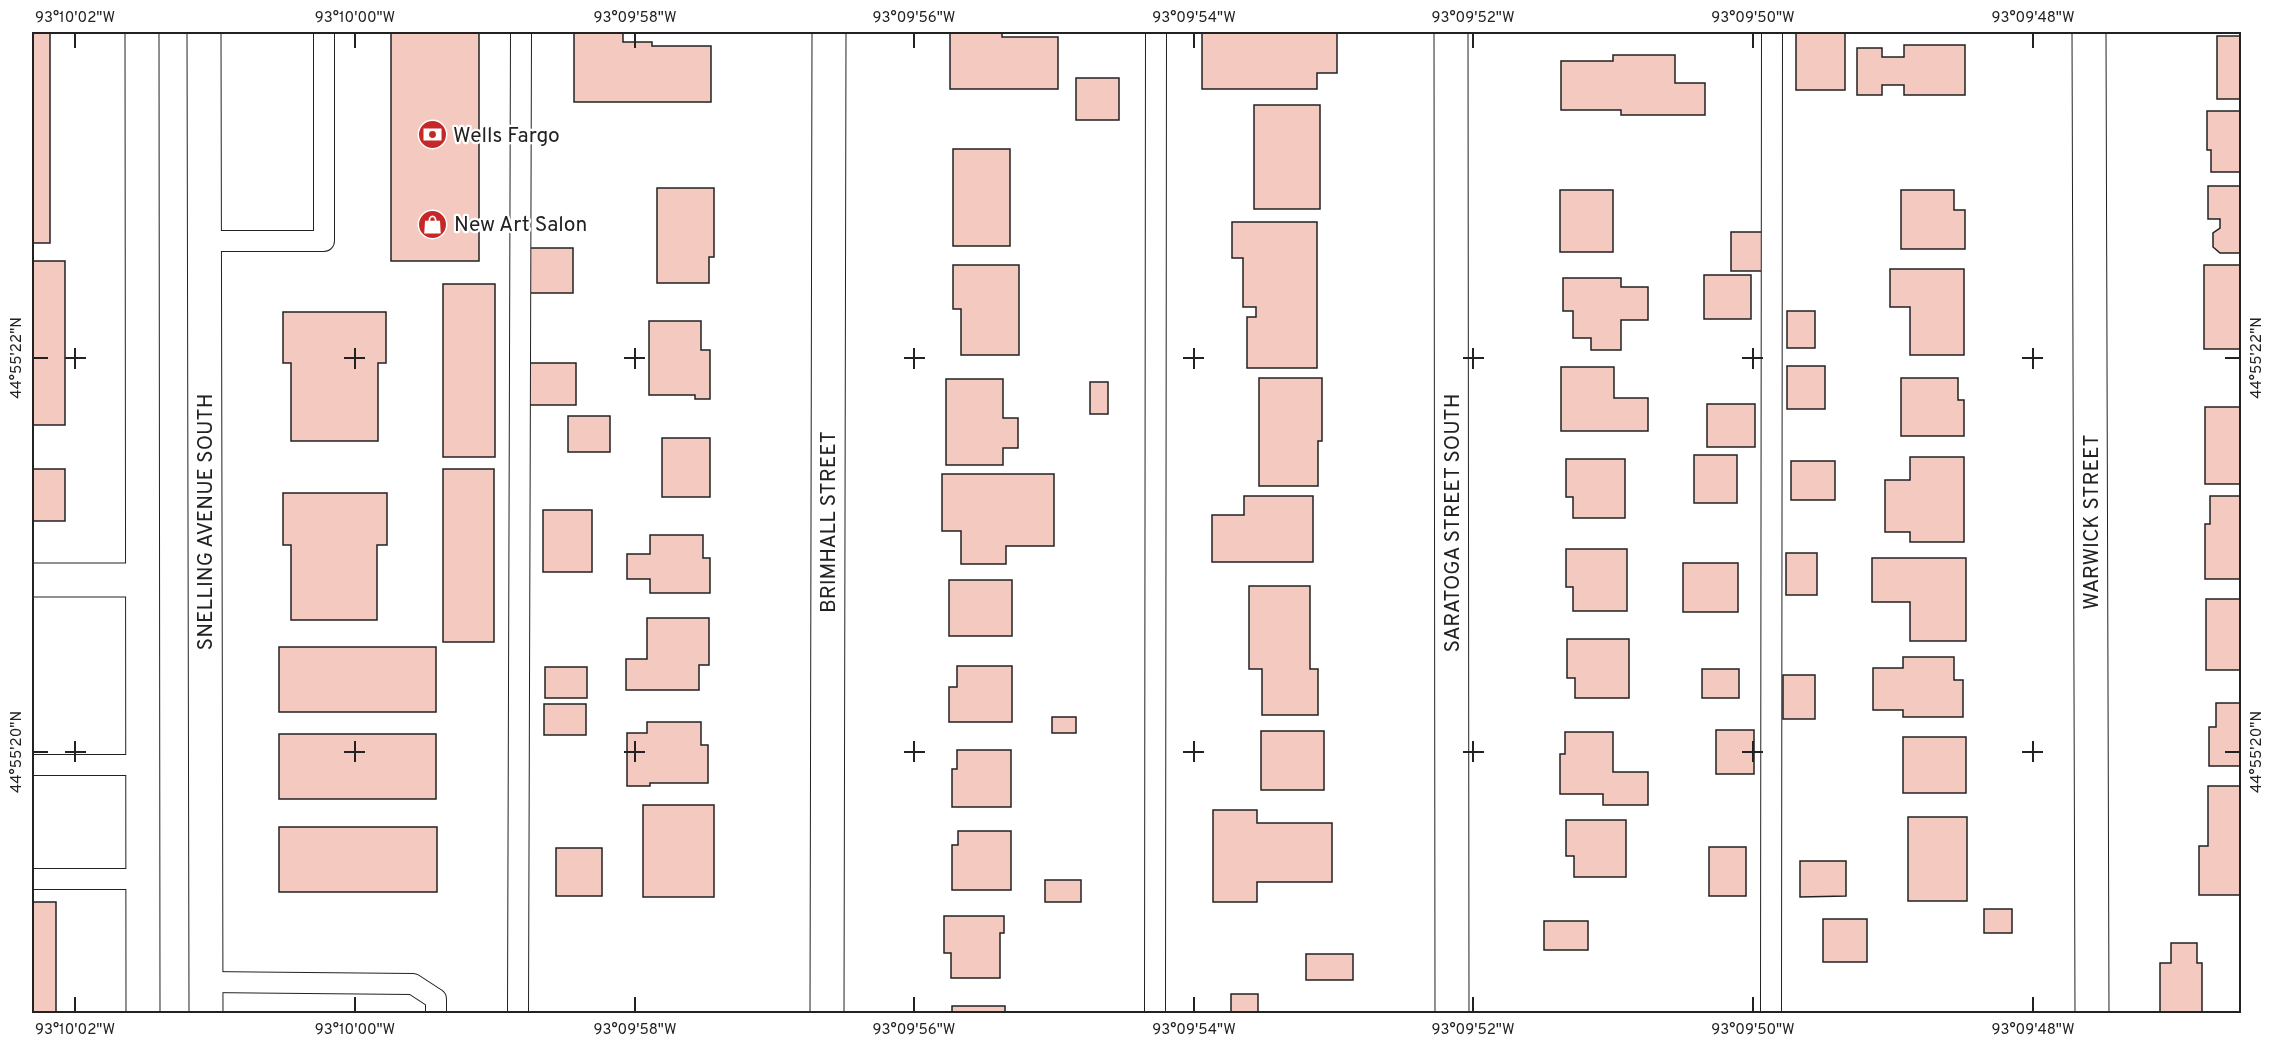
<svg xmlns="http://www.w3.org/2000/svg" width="2273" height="1045" viewBox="0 0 2273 1045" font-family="Overpass,sans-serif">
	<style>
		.building { fill: #f3c9c0; stroke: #222; stroke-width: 1.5 }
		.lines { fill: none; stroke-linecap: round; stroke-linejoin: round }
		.lane-casing { stroke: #222; stroke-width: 22 }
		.street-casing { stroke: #222; stroke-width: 35 }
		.primary-casing { stroke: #222; stroke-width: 35 }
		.lane { stroke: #fff; stroke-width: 20 }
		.street { stroke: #fff; stroke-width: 33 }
		.primary { stroke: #fff; stroke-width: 33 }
		.ticks { fill: none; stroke: #222; stroke-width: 2 }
		.labels { text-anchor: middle; stroke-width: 4.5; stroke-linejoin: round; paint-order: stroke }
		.poi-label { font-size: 21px; fill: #222; stroke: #fff; text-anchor: start }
		.street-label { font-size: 21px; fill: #222; stroke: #fff }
		.neatline { fill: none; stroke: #222; stroke-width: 2 }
		.ticks-label { font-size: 15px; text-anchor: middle; fill: #222 }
	</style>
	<rect width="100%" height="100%" fill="#fff"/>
	<g class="building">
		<rect x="32" y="32" width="18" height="211"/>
		<rect x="391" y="32" width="88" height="229"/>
		<path d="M574,32H623V42H652V46H711V102H574Z"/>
		<path d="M950,32H1002V37H1058V89H950Z"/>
		<path d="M1202,32H1337V73H1317V89H1202Z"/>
		<rect x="1796" y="32" width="49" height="58"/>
		<rect x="2217" y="36" width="25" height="63"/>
		<path d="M1904,45H1965V95H1904V85H1882V95H1857V48H1882V57H1904Z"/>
		<path d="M1613,55H1675V83H1705V115H1621V110H1561V61H1613Z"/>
		<rect x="1076" y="78" width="43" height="42"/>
		<rect x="1254" y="105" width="66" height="104"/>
		<path d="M2207,111H2242V172H2211V150H2207Z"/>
		<rect x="953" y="149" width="57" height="97"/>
		<path d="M2208,186H2242V253H2220L2213,247V233L2220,228V219H2208Z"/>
		<path d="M657,188H714V257H709V283H657Z"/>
		<rect x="1560" y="190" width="53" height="62"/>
		<path d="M1901,190H1954V210H1965V249H1901Z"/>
		<path d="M1232,222H1317V368H1247V317H1256V307H1243V258H1232Z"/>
		<rect x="1731" y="232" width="31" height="39"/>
		<rect x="529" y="248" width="44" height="45"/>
		<rect x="32" y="261" width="33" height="164"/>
		<path d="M953,265H1019V355H961V309H953Z"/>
		<rect x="2204" y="265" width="38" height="84"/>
		<path d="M1890,269H1964V355H1910V307H1890Z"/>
		<rect x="1704" y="275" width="47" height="44"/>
		<path d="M1563,278H1621V287H1648V320H1621V350H1591V338H1573V311H1563Z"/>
		<rect x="443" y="284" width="52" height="173"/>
		<rect x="1787" y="311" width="28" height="37"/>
		<path d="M283,312H386V363H378V441H291V363H283Z"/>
		<path d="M649,321H701V350H710V399H695V395H649Z"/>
		<rect x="529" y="363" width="47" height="42"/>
		<rect x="1787" y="366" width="38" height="43"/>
		<path d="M1561,367H1614V398H1648V431H1561Z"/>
		<path d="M1259,378H1322V441H1318V486H1259Z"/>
		<path d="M1901,378H1958V400H1964V436H1901Z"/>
		<path d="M946,379H1003V418H1018V448H1003V465H946Z"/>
		<rect x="1090" y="382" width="18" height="32"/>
		<rect x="1707" y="404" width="48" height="43"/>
		<rect x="2205" y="407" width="37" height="77"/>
		<rect x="568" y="416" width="42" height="36"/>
		<rect x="662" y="438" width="48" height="59"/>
		<rect x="1694" y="455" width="43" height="48"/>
		<path d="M1910,457H1964V542H1910V532H1885V480H1910Z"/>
		<path d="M1566,459H1625V518H1573V497H1566Z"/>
		<rect x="1791" y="461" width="44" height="39"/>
		<rect x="32" y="469" width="33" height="52"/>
		<rect x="443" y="469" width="51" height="173"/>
		<path d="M942,474H1054V546H1006V564H961V531H942Z"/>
		<path d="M283,493H387V545H377V620H291V545H283Z"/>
		<path d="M1244,496H1313V562H1212V515H1244Z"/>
		<path d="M2210,496H2242V579H2205V524H2210Z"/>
		<rect x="543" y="510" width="49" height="62"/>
		<path d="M650,535H703V558H710V593H650V579H627V554H650Z"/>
		<path d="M1566,549H1627V611H1573V587H1566Z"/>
		<rect x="1786" y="553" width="31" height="42"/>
		<path d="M1872,558H1966V641H1910V602H1872Z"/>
		<rect x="1683" y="563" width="55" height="49"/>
		<rect x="949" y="580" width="63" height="56"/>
		<path d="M1249,586H1310V669H1318V715H1262V669H1249Z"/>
		<rect x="2206" y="599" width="36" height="71"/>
		<path d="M647,618H709V665H699V690H626V659H647Z"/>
		<path d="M1567,639H1629V698H1575V678H1567Z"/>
		<rect x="279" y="647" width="157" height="65"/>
		<path d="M1903,657H1954V680H1963V717H1903V710H1873V668H1903Z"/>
		<path d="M957,666H1012V722H949V687H957Z"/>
		<rect x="545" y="667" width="42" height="31"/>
		<rect x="1702" y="669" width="37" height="29"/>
		<rect x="1783" y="675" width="32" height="44"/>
		<path d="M2216,703H2242V766H2209V727H2216Z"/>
		<rect x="544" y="704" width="42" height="31"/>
		<rect x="1052" y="717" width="24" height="16"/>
		<path d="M647,722H701V745H708V783H650V786H627V733H647Z"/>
		<rect x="1716" y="730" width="38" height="44"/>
		<rect x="1261" y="731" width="63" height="59"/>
		<path d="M1565,732H1613V772H1648V805H1603V794H1560V754H1565Z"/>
		<rect x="279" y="734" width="157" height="65"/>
		<rect x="1903" y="737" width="63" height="56"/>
		<path d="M957,750H1011V807H952V769H957Z"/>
		<path d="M2208,786H2242L2241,895H2199V846H2208Z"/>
		<rect x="643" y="805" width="71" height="92"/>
		<path d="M1213,810H1257V823H1332V882H1257V902H1213Z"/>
		<rect x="1908" y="817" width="59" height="84"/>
		<path d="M1566,820H1626V877H1574V856H1566Z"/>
		<rect x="279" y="827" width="158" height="65"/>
		<path d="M958,831H1011V890H952V845H958Z"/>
		<rect x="1709" y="847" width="37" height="49"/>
		<rect x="556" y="848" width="46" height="48"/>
		<path d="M1800,861H1846V896L1800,897Z"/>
		<rect x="1045" y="880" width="36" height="22"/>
		<rect x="32" y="902" width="24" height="112"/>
		<rect x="1984" y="909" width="28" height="24"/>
		<path d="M944,916H1004V933H1000V978H951V953H944Z"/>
		<rect x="1823" y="919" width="44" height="43"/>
		<rect x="1544" y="921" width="44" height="29"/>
		<path d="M2171,943H2197V963H2202V1014H2160V963H2171Z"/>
		<rect x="1306" y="954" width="47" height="26"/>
		<rect x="1231" y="994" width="27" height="20"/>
		<rect x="952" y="1006" width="53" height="8"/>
	</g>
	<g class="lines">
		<defs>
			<g id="lane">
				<path d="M205,241H324V32"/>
				<path d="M32,765H142"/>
				<path d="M32,879H143"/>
				<path d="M206,982L413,984L436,999V1014"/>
				<path d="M518,1014L521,32"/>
				<path d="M1155,1014L1156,32"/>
				<path d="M1771,1014L1772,32"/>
			</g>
			<g id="street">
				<path d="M1451,32L1452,1014"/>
				<path d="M2089,32L2092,1014"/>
				<path d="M32,580H142"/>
				<path d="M827,1014L829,32"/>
			</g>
			<g id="primary">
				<path d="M142,32L143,1014"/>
				<path d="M204,32L206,1014"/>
			</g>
		</defs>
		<use href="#lane" class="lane-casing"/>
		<use href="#street" class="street-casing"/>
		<use href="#primary" class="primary-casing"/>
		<use href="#lane" class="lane"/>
		<use href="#street" class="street"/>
		<use href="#primary" class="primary"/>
	</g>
	<path class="ticks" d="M75,33V48M355,33V48M635,33V48M914,33V48M1194,33V48M1473,33V48M1753,33V48M2033,33V48M75,348V369M355,348V369M635,348V369M914,348V369M1194,348V369M1473,348V369M1753,348V369M2033,348V369M33,358H48M65,358H86M344,358H365M624,358H645M904,358H925M1183,358H1204M1463,358H1484M1742,358H1763M2022,358H2043M2225,358H2240M75,741V762M355,741V762M635,741V762M914,741V762M1194,741V762M1473,741V762M1753,741V762M2033,741V762M33,752H48M65,752H86M344,752H365M624,752H645M904,752H925M1183,752H1204M1463,752H1484M1742,752H1763M2022,752H2043M2225,752H2240M75,997V1012M355,997V1012M635,997V1012M914,997V1012M1194,997V1012M1473,997V1012M1753,997V1012M2033,997V1012"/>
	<defs>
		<symbol id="bank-disc" viewBox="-11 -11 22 22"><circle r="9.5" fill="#c62828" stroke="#fff"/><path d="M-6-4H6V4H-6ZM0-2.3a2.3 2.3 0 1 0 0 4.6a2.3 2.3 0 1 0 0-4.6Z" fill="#fff"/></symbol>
		<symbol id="shop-disc" viewBox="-11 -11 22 22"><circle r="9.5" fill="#c62828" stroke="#fff"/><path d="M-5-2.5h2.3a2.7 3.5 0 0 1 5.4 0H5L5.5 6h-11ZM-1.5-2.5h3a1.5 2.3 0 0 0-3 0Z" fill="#fff"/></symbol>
	</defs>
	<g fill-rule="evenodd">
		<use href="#bank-disc" x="416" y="118" width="33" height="33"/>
		<use href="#shop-disc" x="416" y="208" width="33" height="33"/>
	</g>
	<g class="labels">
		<g class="poi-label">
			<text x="453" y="142">Wells Fargo</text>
			<text x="454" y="231">New Art Salon</text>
		</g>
		<g class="street-label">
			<text transform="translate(205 522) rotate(-90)" y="7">SNELLING AVENUE SOUTH</text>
			<text transform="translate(828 522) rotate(-90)" y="7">BRIMHALL STREET</text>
			<text transform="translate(2091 522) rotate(-90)" y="7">WARWICK STREET</text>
			<text transform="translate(1452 523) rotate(-90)" y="7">SARATOGA STREET SOUTH</text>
		</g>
	</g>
	<rect width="2273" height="1045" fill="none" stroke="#ffffff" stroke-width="66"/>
	<rect x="33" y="33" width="2207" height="979" class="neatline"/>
	<g class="ticks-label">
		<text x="75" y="22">93°10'02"W</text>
		<text x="355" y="22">93°10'00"W</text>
		<text x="635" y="22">93°09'58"W</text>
		<text x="914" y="22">93°09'56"W</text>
		<text x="1194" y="22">93°09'54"W</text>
		<text x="1473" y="22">93°09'52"W</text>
		<text x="1753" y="22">93°09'50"W</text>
		<text x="2033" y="22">93°09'48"W</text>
		<text transform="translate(16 358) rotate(-90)" y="5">44°55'22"N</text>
		<text transform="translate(2256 358) rotate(-90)" y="5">44°55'22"N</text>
		<text transform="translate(16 752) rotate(-90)" y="5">44°55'20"N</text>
		<text transform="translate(2256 752) rotate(-90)" y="5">44°55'20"N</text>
		<text x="75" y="1034">93°10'02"W</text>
		<text x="355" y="1034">93°10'00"W</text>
		<text x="635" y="1034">93°09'58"W</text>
		<text x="914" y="1034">93°09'56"W</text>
		<text x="1194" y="1034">93°09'54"W</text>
		<text x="1473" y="1034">93°09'52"W</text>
		<text x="1753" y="1034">93°09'50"W</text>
		<text x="2033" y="1034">93°09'48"W</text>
	</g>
</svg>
